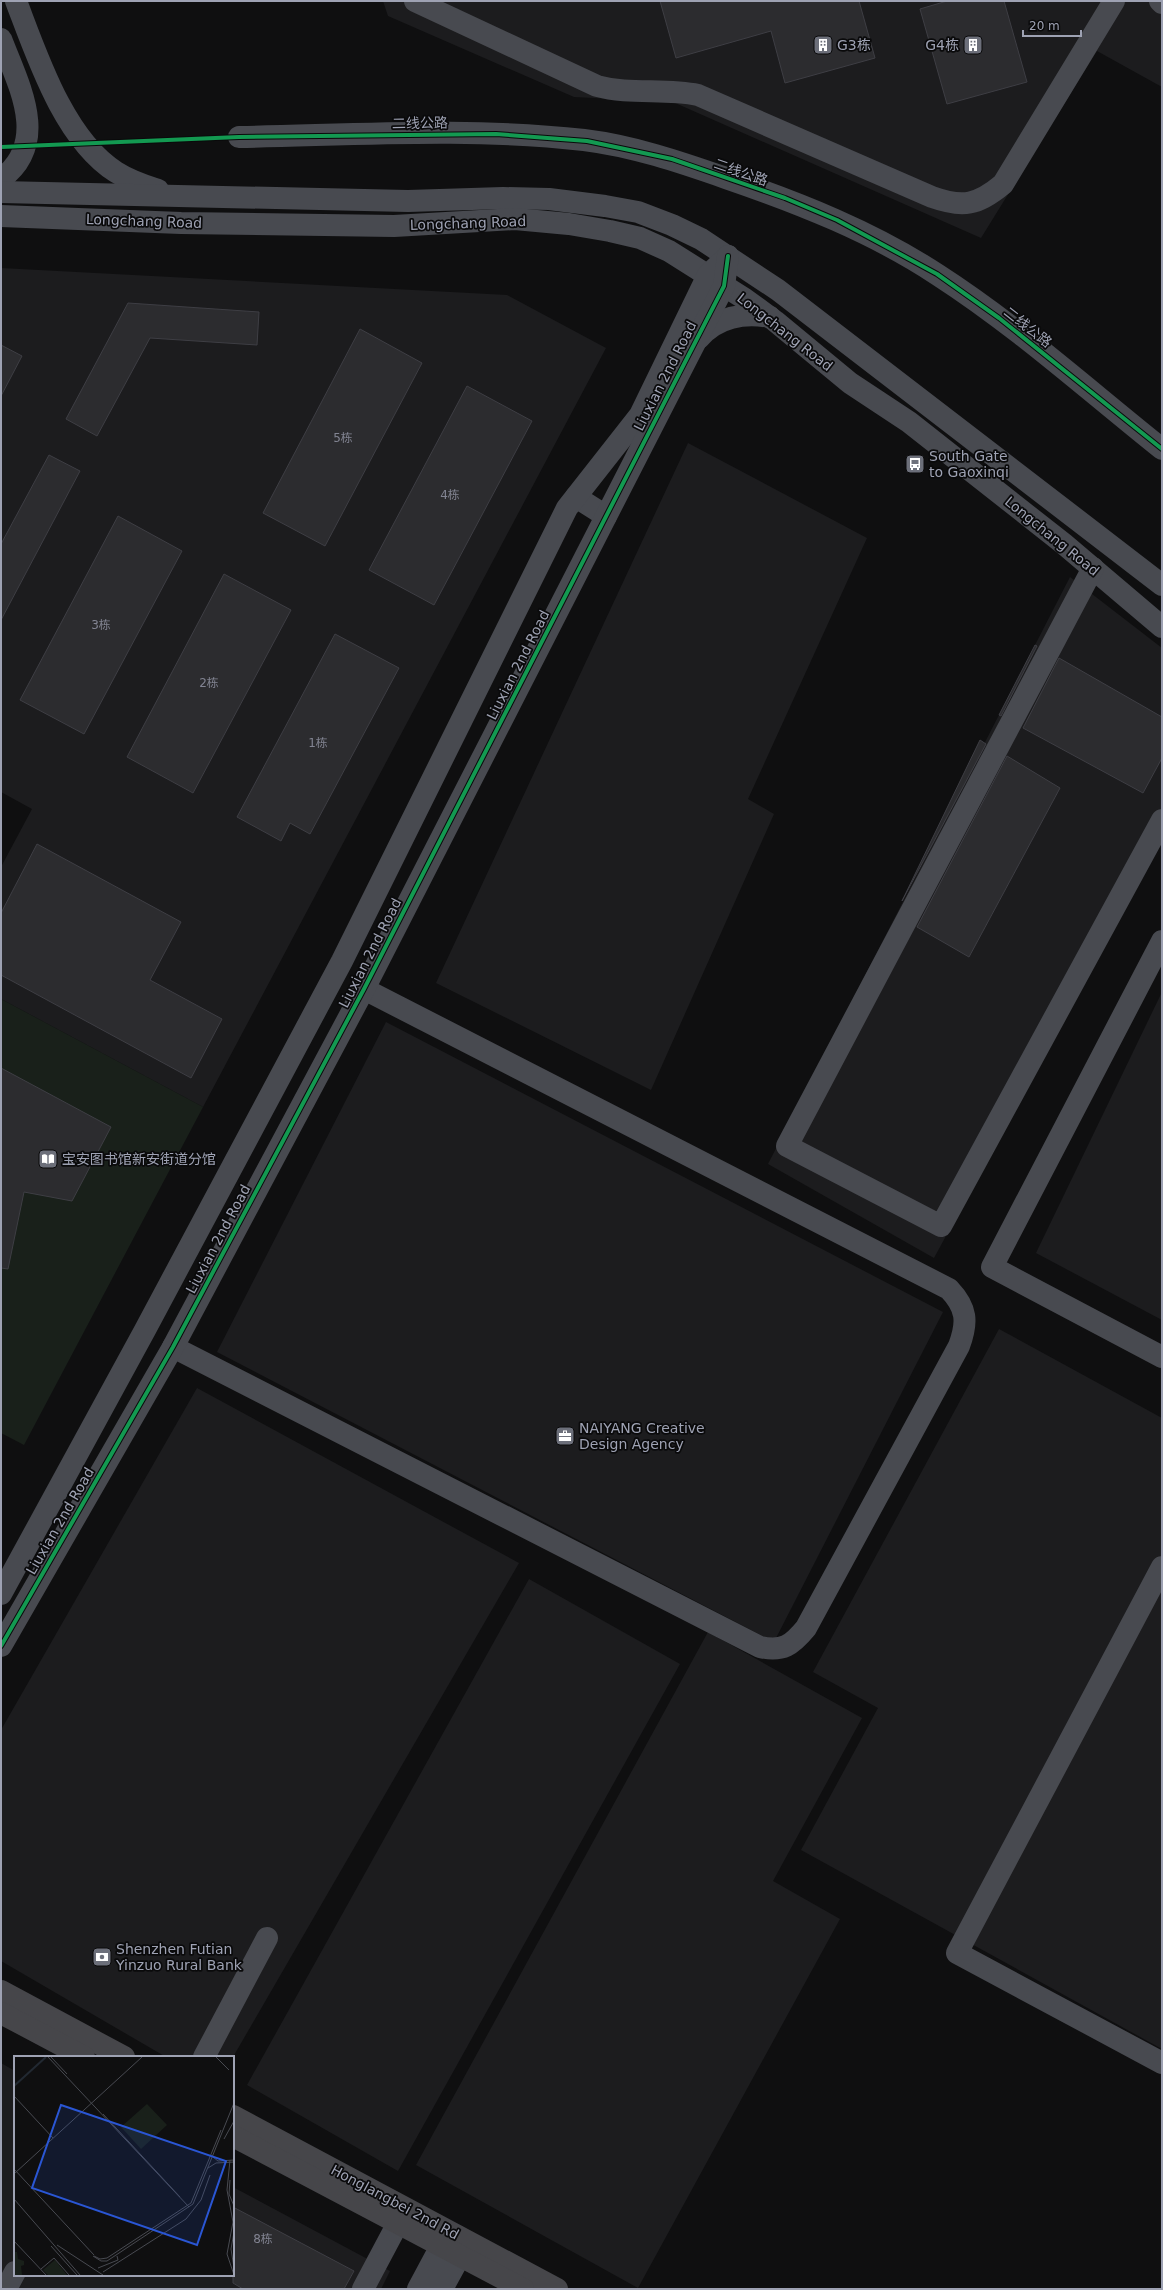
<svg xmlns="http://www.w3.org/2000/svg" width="1163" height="2290" viewBox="0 0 1163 2290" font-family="'DejaVu Sans','Noto Sans SC',sans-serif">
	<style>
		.built { fill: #1c1c1e }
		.green { fill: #19201a }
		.building { fill: #2c2c2f; stroke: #3e3e44 }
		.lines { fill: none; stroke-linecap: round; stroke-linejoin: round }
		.minor { stroke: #484a50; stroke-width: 22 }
		.major { stroke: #46464a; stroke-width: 22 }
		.cycleway-casing { stroke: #0a0a0b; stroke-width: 6 }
		.cycleway { stroke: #139951; stroke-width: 4 }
		.labels { text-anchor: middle; stroke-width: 3.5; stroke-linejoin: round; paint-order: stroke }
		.number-label { font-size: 12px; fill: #828492 }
		.poi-label { font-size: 14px; fill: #9ea2b3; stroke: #0a0a0b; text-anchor: start }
		.street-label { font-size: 14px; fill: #9ea2b3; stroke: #0a0a0b }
		.inset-river { fill: none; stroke: #222932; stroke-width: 2 }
		.inset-road { fill: none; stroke: #484a51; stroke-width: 1 }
		.view { fill: #2a56d4; fill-opacity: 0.15; stroke: #2a56d4; stroke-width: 2 }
		.inset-edge { fill: none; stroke: #9ea2b3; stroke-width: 2 }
	</style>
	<rect width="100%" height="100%" fill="#0f0f10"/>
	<g class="built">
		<path d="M383,1H1162V87L1097,51L981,238L673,102L574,97L388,16Z"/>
		<path d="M1,268L507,295L606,348L203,1107L1,999V867L32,809L1,792Z"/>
		<path d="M688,443L867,538L748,799L774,814L651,1090L436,983Z"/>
		<path d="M1070,577L1162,648V838L934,1258L768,1164Z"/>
		<path d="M1162,992V1320L1036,1253Z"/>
		<path d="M386,1022L943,1312L774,1642L217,1352Z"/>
		<path d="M999,1329L1162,1418V2049L801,1850L878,1708L813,1672Z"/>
		<path d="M197,1388L519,1563L233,2057H166L1,1961V1730Z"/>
		<path d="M529,1579L680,1664L398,2171L247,2085Z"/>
		<path d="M708,1632L862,1718L773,1881L840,1919L638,2288L416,2165Z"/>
		<path d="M1,2063L15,2071V2275H233V2187L390,2271L381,2289H1Z"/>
	</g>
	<path class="green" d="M1,999L203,1107L24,1445L1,1433Z"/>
	<g class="building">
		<path d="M660,1H859L875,58L785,83L771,31L676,58Z"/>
		<path d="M947,1H1004L1027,82L947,104L920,9Z"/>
		<path d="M128,303L259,312L257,345L150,338L97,436L66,419Z"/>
		<path d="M360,329L422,363L325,546L263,513Z"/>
		<path d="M1,345L22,356L1,396Z"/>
		<path d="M467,386L532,421L434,605L369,570Z"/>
		<path d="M49,455L80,471L1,620V544Z"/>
		<path d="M118,516L182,551L84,734L20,700Z"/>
		<path d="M224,574L291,610L193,793L127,757Z"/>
		<path d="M335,634L399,668L310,834L290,823L281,841L237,817Z"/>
		<path d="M1035,645L1037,646L1001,716L999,715Z"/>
		<path d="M1059,658L1162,717V758L1143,793L1023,728Z"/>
		<path d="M980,740L986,744L902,901Z"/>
		<path d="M1007,756L1060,788L969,957L917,927Z"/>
		<path d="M37,844L181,922L150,980L222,1019L191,1078L1,975V913Z"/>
		<path d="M1,1068L111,1127L72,1201L24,1192L8,1269L1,1268Z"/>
		<path d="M233,2207L354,2271L344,2289H243L233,2283Z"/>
	</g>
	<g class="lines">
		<g class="minor">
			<path d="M16,1C37,56 64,139 116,172C130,181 143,185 158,190"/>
			<path d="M415,1L597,86C630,95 665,88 698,95L932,197C963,208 978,205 1003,184L1114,1"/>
			<path d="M1160,1L1162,3"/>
			<path d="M1,39C18,84 51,142 1,179"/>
			<path d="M239,137C354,135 470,127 584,140C633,146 680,162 726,178C799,203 873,232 938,275C1017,326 1088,390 1162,449"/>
			<path d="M1,192L408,201L503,198L549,199L605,206L638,212L672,225L701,239L778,290L1162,585"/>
			<path d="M1,216L181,223L394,226L515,219L569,224L610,231L640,238L669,251L745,299L775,321L850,383L909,422L1064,544L1162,627"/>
			<path d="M699,338C717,317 744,312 770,317"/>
			<path d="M576,497L606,516"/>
			<path d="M1093,568L787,1146L941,1226L1162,820"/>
			<path d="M1162,941L992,1267L1162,1357"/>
			<path d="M173,1347L760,1647C783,1652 792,1645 806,1628L959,1346C968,1322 967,1308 949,1289L364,989"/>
			<path d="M1162,1567L957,1953L1162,2063"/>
			<path d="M1,1594L145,1330L342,961L567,508L640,415L708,275L728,256"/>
			<path d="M1,1646L173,1347L364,989L724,286L728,256"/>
			<path d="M204,2057L267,1938"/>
			<path d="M6,2289L15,2272"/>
			<path d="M363,2289L398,2223"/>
			<path d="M418,2289L441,2246L457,2236L460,2256L442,2289"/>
		</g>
		<g class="major">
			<path d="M1,1991L124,2057"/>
			<path d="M1,2013L84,2057"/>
			<path d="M233,2116L557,2289"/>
			<path d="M233,2136L523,2289"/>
		</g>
		<defs>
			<g id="cycleway">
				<path d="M1,147L239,137L496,134L587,141L672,159L785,198L837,220L937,274L999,318L1162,449"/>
				<path d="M1,1646L173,1347L364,989L724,286L728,256"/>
			</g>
		</defs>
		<use href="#cycleway" class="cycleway-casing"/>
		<use href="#cycleway" class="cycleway"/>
	</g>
	<defs>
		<symbol id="building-square" viewBox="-11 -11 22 22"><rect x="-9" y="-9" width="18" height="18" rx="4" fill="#6c6f7a" stroke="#0a0a0b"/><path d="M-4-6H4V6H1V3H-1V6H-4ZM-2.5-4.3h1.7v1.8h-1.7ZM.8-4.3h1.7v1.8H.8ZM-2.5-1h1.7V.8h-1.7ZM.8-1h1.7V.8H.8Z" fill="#fff"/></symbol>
		<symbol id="bus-square" viewBox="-11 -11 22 22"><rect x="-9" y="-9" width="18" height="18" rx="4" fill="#6c6f7a" stroke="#0a0a0b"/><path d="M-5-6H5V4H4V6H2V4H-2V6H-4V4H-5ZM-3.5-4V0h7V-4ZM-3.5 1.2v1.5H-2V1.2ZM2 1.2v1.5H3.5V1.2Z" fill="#fff"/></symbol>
		<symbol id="library-square" viewBox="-11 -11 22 22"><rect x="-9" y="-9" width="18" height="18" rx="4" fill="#6c6f7a" stroke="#0a0a0b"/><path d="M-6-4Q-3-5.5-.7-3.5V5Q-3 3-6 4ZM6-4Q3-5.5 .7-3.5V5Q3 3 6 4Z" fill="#fff"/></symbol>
		<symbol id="office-square" viewBox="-11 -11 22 22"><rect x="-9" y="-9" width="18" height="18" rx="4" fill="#6c6f7a" stroke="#0a0a0b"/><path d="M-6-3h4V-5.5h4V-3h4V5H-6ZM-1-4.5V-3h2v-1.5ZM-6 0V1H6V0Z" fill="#fff"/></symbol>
		<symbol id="bank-square" viewBox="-11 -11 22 22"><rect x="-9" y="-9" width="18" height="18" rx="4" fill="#6c6f7a" stroke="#0a0a0b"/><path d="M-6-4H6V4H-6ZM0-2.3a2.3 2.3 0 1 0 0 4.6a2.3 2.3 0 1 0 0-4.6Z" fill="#fff"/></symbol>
	</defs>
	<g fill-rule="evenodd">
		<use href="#building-square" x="812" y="34" width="22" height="22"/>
		<use href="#building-square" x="962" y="34" width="22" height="22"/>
		<use href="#bus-square" x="904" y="453" width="22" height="22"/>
		<use href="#library-square" x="37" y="1148" width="22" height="22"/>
		<use href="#office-square" x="554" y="1425" width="22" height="22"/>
		<use href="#bank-square" x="91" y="1946" width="22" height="22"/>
	</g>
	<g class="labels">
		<g class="number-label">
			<text x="343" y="442">5栋</text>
			<text x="450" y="499">4栋</text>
			<text x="101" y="629">3栋</text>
			<text x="209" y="687">2栋</text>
			<text x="318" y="747">1栋</text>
			<text x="263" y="2243">8栋</text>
		</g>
		<g class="poi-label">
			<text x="837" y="50">G3栋</text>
			<text x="959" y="50" text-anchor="end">G4栋</text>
			<text x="929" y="461">South Gate<tspan x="929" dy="16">to Gaoxinqi</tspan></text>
			<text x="62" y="1164">宝安图书馆新安街道分馆</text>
			<text x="579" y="1433">NAIYANG Creative<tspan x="579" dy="16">Design Agency</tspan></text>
			<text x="116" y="1954">Shenzhen Futian<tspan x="116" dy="16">Yinzuo Rural Bank</tspan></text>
		</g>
		<g class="street-label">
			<text transform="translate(420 123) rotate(-1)" y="5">二线公路</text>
			<text transform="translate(741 172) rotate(19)" y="5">二线公路</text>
			<text transform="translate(144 221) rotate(2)" y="5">Longchang Road</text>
			<text transform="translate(468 223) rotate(-2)" y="5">Longchang Road</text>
			<text transform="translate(1028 327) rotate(38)" y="5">二线公路</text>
			<text transform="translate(785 332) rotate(38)" y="5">Longchang Road</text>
			<text transform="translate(665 376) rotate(-63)" y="5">Liuxian 2nd Road</text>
			<text transform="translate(1052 536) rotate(39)" y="5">Longchang Road</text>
			<text transform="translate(518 665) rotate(-63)" y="5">Liuxian 2nd Road</text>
			<text transform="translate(370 953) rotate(-63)" y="5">Liuxian 2nd Road</text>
			<text transform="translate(218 1239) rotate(-62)" y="5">Liuxian 2nd Road</text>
			<text transform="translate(60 1521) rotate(-60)" y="5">Liuxian 2nd Road</text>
			<text transform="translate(395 2202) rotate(28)" y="5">Honglangbei 2nd Rd</text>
		</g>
	</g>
	<g transform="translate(14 2056)">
		<rect width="220" height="220" fill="#0f0f10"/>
		<path d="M133,48L153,69L127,93L107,71ZM0,196H3L4,203L10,205V209L7,210L8,219H0ZM41,204L53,219H34L29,214Z" fill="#19201a"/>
		<path class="inset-river" d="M0,30L32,1"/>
		<path class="inset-road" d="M34,1L175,151M37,1L53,18M202,1L215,14M0,40L39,82M89,58L166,141M210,83L220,65M199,101L204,105L220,104M216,104L213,134L219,166L213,198L220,219M194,112L202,107L220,106M0,113L80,199M1,117L128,1M216,124L215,138L220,150M0,143L66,219M220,176L217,193L220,212M0,185L32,219M43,189L89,219M37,190L63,219M79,200L87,205H93L179,148L220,47M80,200L86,203L93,202L177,147L207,74M84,212L104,204L103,200M27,213L40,202L55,219M89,216L172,163L187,144L196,119"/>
		<path class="view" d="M47,49L212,105L183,189L18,132Z"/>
		<rect width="220" height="220" class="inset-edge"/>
	</g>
	<rect width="1163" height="2290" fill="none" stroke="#9ea2b3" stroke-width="4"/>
	<path d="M1023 30v6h58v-6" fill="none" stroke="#9ea2b3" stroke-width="2"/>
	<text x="1029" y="30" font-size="12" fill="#9ea2b3" stroke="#0a0a0b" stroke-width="3" paint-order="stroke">20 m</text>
</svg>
